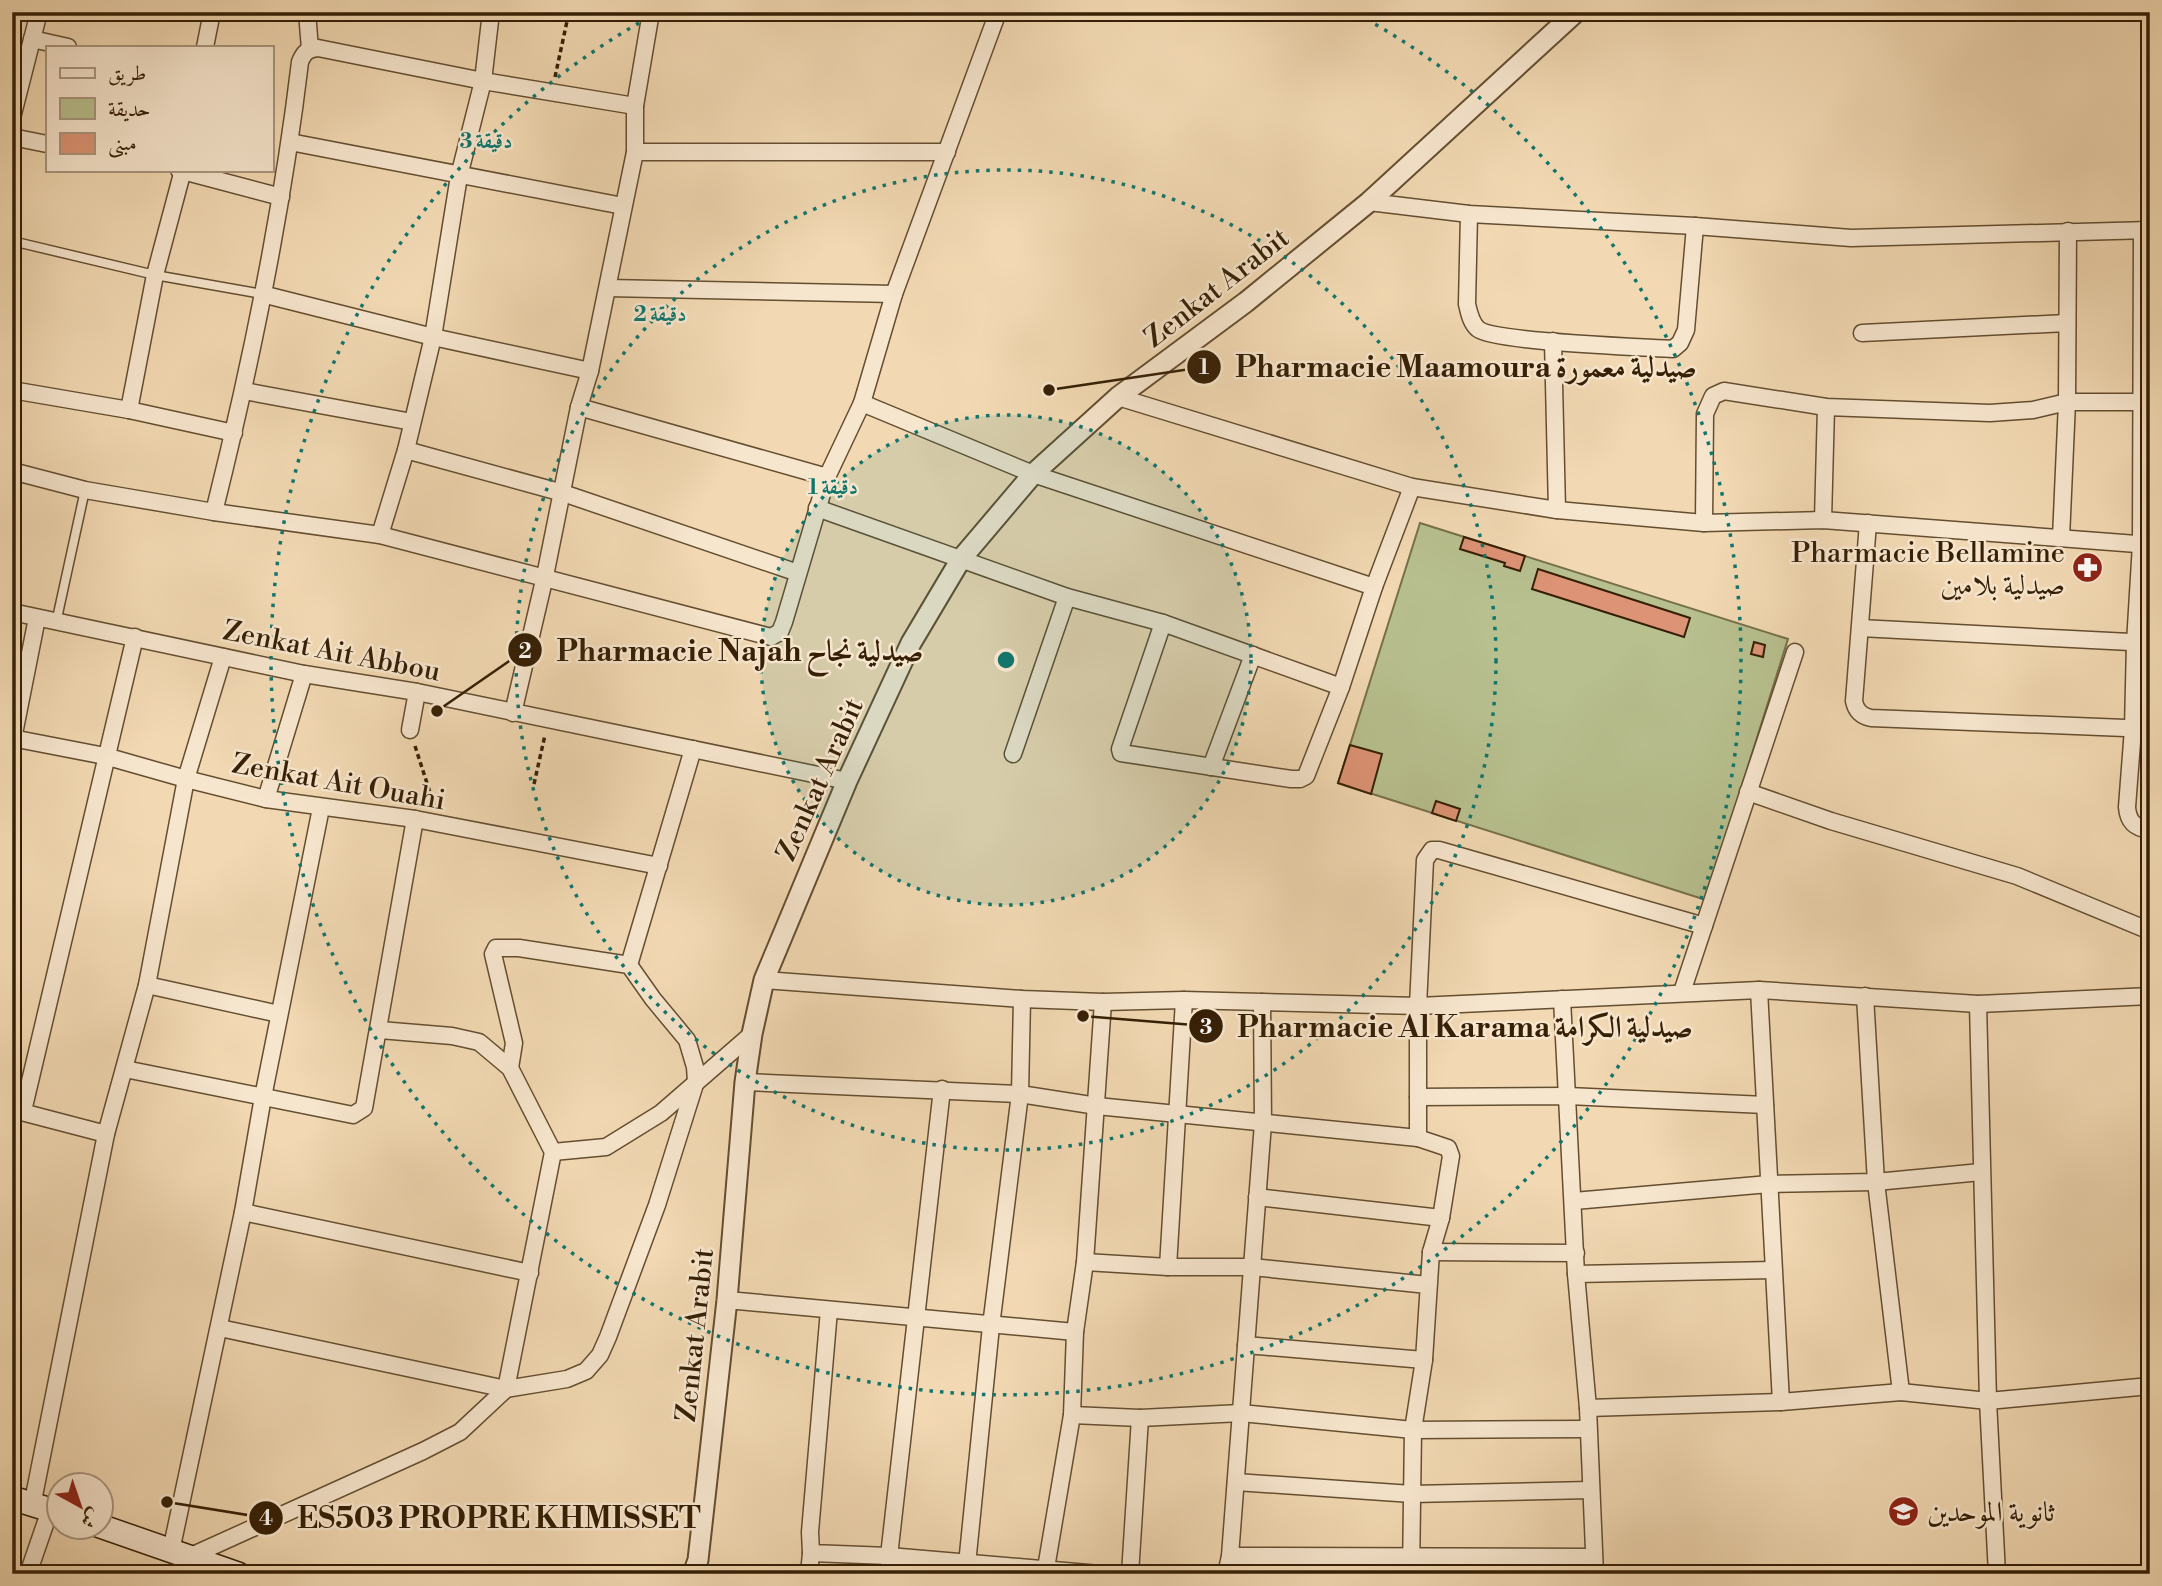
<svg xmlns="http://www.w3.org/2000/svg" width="2162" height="1586" viewBox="0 0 2162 1586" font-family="'Libre Bodoni',Amiri,serif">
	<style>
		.green { fill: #b8c08f; stroke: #76704a; stroke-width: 2 }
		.building { fill: #dd9375; stroke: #351f05; stroke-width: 2 }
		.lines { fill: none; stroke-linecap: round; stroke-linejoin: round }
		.service-casing { stroke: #644e30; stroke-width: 11 }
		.minor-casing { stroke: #644e30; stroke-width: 19 }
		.tertiary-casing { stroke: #644e30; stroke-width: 23 }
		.secondary-casing { stroke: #351f05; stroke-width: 26 }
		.path { stroke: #351f05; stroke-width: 3.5; stroke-dasharray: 5 3.5; stroke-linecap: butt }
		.service { stroke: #f7e6ce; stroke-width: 8 }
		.minor { stroke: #f7e6ce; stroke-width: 16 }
		.tertiary { stroke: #f7e6ce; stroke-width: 19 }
		.secondary { stroke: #f7e6ce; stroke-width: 23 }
		.ring { fill: none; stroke: #0f766e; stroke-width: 3.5; stroke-dasharray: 3.5 7 }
		.labels { text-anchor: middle; stroke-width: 5; stroke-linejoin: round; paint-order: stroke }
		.street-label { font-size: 28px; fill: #351f05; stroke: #f7e6ce }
		.poi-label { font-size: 28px; fill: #351f05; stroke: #f7e6ce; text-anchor: end }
		.centre { fill: #0f766e; stroke: #f7e6ce; stroke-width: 3.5 }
		.ring-label { font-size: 21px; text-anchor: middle; font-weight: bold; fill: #0f766e; stroke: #f7e6ce; stroke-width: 5; stroke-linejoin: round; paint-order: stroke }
		.leader { fill: none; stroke: #351f05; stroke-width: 2.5 }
		.callout-dot { fill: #351f05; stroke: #f7e6ce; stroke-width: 2.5 }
		.mark-label { font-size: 21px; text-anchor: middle; font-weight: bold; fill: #fff }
		.callout-label { font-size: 30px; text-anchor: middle; font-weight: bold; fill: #351f05; stroke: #f7e6ce; stroke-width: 5; stroke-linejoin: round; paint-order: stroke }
	</style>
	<rect width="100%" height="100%" fill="#f2d9b3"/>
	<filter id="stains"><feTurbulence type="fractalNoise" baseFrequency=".00286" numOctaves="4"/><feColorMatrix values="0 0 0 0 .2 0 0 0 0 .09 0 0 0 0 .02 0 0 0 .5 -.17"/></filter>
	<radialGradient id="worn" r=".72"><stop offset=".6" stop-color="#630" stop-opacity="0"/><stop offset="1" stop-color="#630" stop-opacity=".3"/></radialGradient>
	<path class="green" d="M1420,523L1788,639L1706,900L1338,783Z"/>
	<g class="building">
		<path d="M1464,537L1525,556L1520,571L1504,566L1505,563L1460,549Z"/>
		<path d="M1538,569L1690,618L1684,637L1532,589Z"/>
		<path d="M1754,642L1765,645L1763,657L1751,654Z"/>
		<path d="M1350,745L1382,754L1371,794L1338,783Z"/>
		<path d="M1436,801L1460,809L1456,821L1432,813Z"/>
	</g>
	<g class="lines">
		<defs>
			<g id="service">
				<path d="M12,241L155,275L262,294"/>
				<path d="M56,623L85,490"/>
			</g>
			<g id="minor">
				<path d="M307,12L310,49"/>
				<path d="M32,39L68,47"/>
				<path d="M205,47L212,12"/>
				<path d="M12,118L39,12"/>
				<path d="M12,137L47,144"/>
				<path d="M290,142L623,206"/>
				<path d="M635,152H947"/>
				<path d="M179,170L281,197"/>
				<path d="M1369,202L1469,214L1695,226L1851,238L2150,230"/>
				<path d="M1469,214L1467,304C1469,313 1471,323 1478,329C1494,342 1643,347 1673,349L1680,343L1686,330L1695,226"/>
				<path d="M2142,230L2141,544L2135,643L2133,729L2127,807C2128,822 2135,828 2150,830"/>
				<path d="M608,288L894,294"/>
				<path d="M262,294L433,337L590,371"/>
				<path d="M1862,333L2067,323"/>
				<path d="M1553,341L1557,510"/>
				<path d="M12,390L129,410L234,433"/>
				<path d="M244,391L412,422"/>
				<path d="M1118,397L1412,487L1557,510L1704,523L1823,520L2150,545"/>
				<path d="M862,403L1033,474L1374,587"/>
				<path d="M579,407L827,477"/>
				<path d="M129,410L155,275L183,170"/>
				<path d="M406,450L563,493L798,573"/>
				<path d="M12,471L85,490L214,512L380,535L771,637L780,632L784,622L827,477L862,403L894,294L998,12"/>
				<path d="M817,508L1067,597L1163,623L1341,687"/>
				<path d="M214,512C251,364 282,214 300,62C304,52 308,49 318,48L483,81L635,106"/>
				<path d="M1823,520L1826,407"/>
				<path d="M1704,523L1705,414L1713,396L1724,391L1826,407L1990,413L2033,410L2067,402H2149"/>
				<path d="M1868,523L1854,701C1856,711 1861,716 1871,718L2150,729"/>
				<path d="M380,535L406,450L433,337L459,176L483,81L491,12"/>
				<path d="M2061,538L2067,402L2068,231"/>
				<path d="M12,612L304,674L417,692L847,781"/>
				<path d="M1163,623L1120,749L1121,753L1291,779H1300L1306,776L1341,687L1374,587L1412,487"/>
				<path d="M1860,628L2150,643"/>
				<path d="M513,713L545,576L579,407L590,371L635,152V106L651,12"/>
				<path d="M410,730L417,692"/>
				<path d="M12,738L105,756L186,779L266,799L415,819L659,866"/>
				<path d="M12,744L37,618"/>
				<path d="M1013,754L1067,597"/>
				<path d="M1211,767L1253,655"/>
				<path d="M1748,792L1831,821L2017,876L2150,931"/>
				<path d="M266,799L304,674"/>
				<path d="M629,965L693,749"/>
				<path d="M764,980L1022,999L1103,1002L1184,1000L1418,1006L1759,990L1978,1004L2150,996"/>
				<path d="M147,985L279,1014"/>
				<path d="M1759,990L1781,1402"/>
				<path d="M1682,992L1795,652"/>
				<path d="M1865,996L1876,1182L1901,1392"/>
				<path d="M1562,999L1576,1274L1588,1408L1595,1574"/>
				<path d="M1978,1004L1988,1401L1997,1574"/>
				<path d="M125,1069L353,1115L364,1108L415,819"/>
				<path d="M745,1082L1020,1094L1097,1106L1418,1138"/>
				<path d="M1418,1097L1568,1096L1765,1105"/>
				<path d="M14,1110L106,1134"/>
				<path d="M23,1111L135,637"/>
				<path d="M553,1152L606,1147L661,1113L752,1034"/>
				<path d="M1257,1197L1441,1218"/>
				<path d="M1574,1201L1769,1184L1876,1182L1981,1172"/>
				<path d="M243,1212L530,1273"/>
				<path d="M1431,1252L1576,1253"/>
				<path d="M1085,1262L1168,1267H1252L1428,1285"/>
				<path d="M1168,1267L1184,1000"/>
				<path d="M1576,1274L1773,1270"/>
				<path d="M727,1300L1075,1332"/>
				<path d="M829,1310L810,1532L811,1553L889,1556L1100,1574"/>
				<path d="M220,1328L506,1389L567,1379L586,1371L600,1355L608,1337L657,1205L696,1081L695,1067L687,1040L653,999L629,965L519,948H496L493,954L514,1043L510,1068"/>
				<path d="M1246,1345L1424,1360"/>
				<path d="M1588,1408L1781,1402L1901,1392L1988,1401L2150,1386"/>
				<path d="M1072,1415L1140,1418L1241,1413L1413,1430L1588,1429"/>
				<path d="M1236,1482L1412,1494L1590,1490"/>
				<path d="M32,1506L106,1134L147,985L186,779L223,657"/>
				<path d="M171,1551L243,1212L263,1097L321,808"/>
				<path d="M191,1556L423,1451L460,1432L506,1389L553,1152L510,1068L479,1042L452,1036L380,1030"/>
				<path d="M1230,1556L1594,1557"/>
				<path d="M28,1574L50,1510"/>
				<path d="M809,1574L811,1553"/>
				<path d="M890,1574L889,1556L942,1089"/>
				<path d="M966,1574L991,1326L1020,1094L1022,999"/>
				<path d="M1045,1574L1072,1415L1075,1332L1085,1262L1103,1002"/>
				<path d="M1130,1574L1140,1418"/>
				<path d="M1226,1574L1230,1556L1263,1123L1262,1002"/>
				<path d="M1411,1574L1413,1430L1424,1360L1431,1252L1441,1218L1451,1156L1448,1148L1418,1138V1006L1425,860L1432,850H1439L1704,926"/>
			</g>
			<path id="tertiary" d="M693,1574L698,1560L727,1300L745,1082L752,1034L764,980L847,781L911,643L961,559L1033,474L1118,397L1246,302L1369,202L1576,12"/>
			<g id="secondary">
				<path d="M12,1498L60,1513"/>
				<path d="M100,1526L238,1574"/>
			</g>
		</defs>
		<use href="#service" class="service-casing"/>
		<use href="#minor" class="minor-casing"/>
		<use href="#tertiary" class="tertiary-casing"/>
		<use href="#secondary" class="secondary-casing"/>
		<g class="path">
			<path d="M555,77L569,12"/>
			<path d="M415,746L434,805"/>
			<path d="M534,784L545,735"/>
		</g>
		<use href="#service" class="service"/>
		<use href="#minor" class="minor"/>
		<use href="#tertiary" class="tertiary"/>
		<use href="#secondary" class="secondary"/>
	</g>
	<circle cx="1006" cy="660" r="245" fill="#0f766e" fill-opacity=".12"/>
	<g class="ring">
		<circle cx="1006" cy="660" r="245"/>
		<circle cx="1006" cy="660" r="490"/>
		<path d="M1357 14A735 735 0 1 1 655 14"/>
	</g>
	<defs>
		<symbol id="pharmacy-disc" viewBox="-11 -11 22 22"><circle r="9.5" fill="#8f2418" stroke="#f7e6ce"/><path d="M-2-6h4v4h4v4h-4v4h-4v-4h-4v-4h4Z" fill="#fff"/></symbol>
		<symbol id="school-disc" viewBox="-11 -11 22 22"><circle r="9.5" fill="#8f2418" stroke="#f7e6ce"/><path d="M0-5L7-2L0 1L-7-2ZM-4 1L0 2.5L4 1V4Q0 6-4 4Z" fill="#fff"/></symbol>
	</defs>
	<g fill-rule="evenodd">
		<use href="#pharmacy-disc" x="2070" y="550" width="35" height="35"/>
		<use href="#school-disc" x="1886" y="1494" width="35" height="35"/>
	</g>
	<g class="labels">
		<g class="street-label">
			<text transform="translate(1216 287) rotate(-38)" y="10">Zenkat Arabit</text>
			<text transform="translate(332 650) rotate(11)" y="10">Zenkat Ait Abbou</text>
			<text transform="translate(819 779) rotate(-66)" y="10">Zenkat Arabit</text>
			<text transform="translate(339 781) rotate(10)" y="10">Zenkat Ait Ouahi</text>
			<text transform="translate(694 1335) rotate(-84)" y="10">Zenkat Arabit</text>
		</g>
		<g class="poi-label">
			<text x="2065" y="562">Pharmacie Bellamine<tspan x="2065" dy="32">صيدلية بلامين</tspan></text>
			<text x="1927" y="1521" text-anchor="start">ثانوية الموحدين</text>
		</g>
	</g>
	<circle cx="1006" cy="660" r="10" class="centre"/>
	<g class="ring-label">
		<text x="486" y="148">3 دقيقة</text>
		<text x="660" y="321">2 دقيقة</text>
		<text x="833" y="494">1 دقيقة</text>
	</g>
	<path class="leader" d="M1049 390L1204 367M437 711L525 650M1083 1016L1206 1026M167 1502L266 1518"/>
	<g class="callout-dot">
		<circle cx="1049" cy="390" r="7"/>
		<circle cx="437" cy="711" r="7"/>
		<circle cx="1083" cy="1016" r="7"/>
		<circle cx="167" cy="1502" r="7"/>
		<circle cx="1204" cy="367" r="18"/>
		<circle cx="525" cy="650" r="18"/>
		<circle cx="1206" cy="1026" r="18"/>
		<circle cx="266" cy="1518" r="18"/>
	</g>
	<g class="mark-label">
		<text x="1204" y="374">1</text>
		<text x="525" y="658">2</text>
		<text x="1206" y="1034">3</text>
		<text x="266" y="1525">4</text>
	</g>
	<g class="callout-label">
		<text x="1466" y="377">Pharmacie Maamoura صيدلية معمورة</text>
		<text x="740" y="661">Pharmacie Najah صيدلية نجاح</text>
		<text x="1465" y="1037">Pharmacie Al Karama صيدلية الكرامة</text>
		<text x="499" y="1528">ES503 PROPRE KHMISSET</text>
	</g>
	<rect width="2162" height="1586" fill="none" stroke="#f2d9b3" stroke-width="42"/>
	<rect x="14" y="14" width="2134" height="1558" fill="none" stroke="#351f05" stroke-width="3.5"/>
	<rect x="21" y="21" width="2120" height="1544" fill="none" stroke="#351f05" stroke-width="2"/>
	<rect x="46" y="46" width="228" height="126" fill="#f7e6ce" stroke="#a9967e" stroke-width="2"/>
	<rect x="60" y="68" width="35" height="10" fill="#f7e6ce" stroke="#a9967e" stroke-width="2"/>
	<text x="108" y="80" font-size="21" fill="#351f05">طريق</text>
	<rect x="60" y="98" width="35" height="21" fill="#b8c08f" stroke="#a9967e" stroke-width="2"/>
	<text x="108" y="116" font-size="21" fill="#351f05">حديقة</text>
	<rect x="60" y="133" width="35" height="21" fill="#dd9375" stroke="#a9967e" stroke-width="2"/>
	<text x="108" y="150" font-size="21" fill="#351f05">مبنى</text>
	<g transform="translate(80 1506) rotate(140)"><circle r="33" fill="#f7e6ce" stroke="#a9967e" stroke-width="2"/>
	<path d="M0-5L12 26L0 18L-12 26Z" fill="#8f2418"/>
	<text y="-10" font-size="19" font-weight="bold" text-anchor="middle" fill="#351f05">ش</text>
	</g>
	<rect width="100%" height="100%" filter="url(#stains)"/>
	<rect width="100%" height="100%" fill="url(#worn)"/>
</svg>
